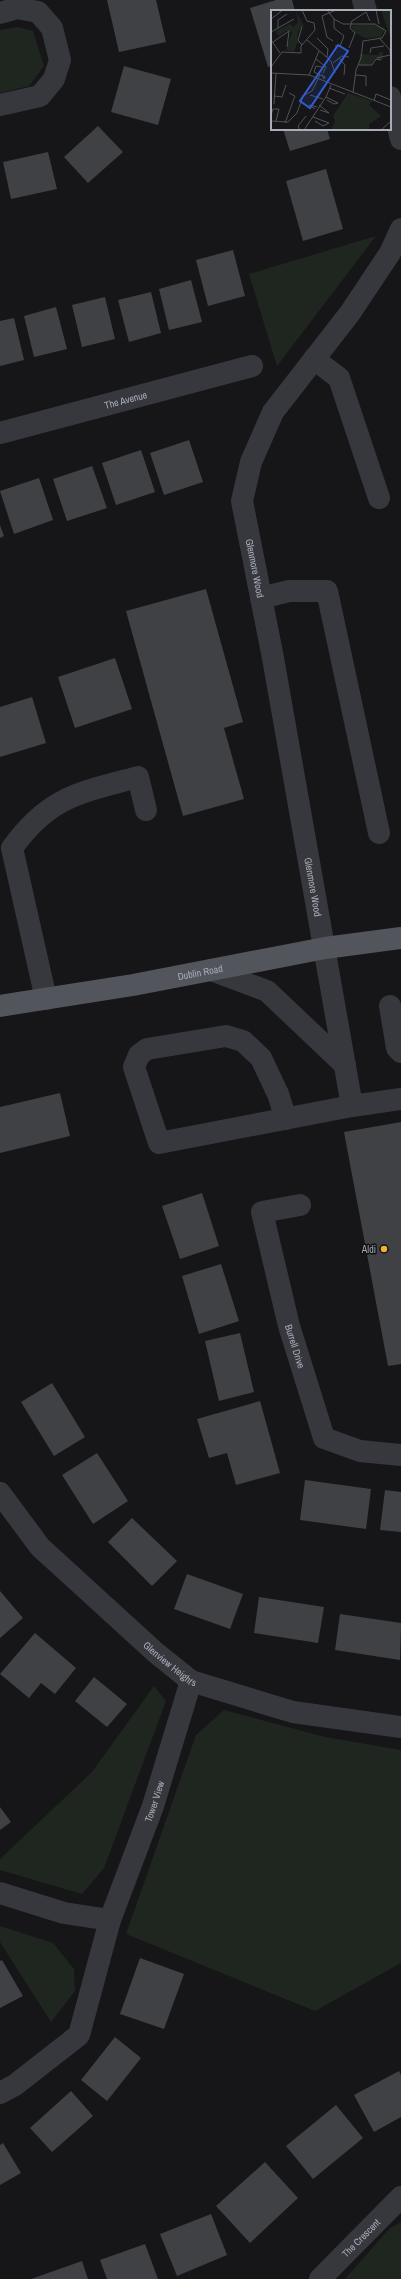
<svg xmlns="http://www.w3.org/2000/svg" width="401" height="2279" viewBox="0 0 401 2279" font-family="'Archivo Narrow',sans-serif">
	<style>
		.green { fill: #1e261f }
		.building { fill: #404145 }
		.lines { fill: none; stroke-linecap: round; stroke-linejoin: round }
		.minor { stroke: #37383d; stroke-width: 22 }
		.major { stroke: #53555c; stroke-width: 22 }
		.poi-dot { fill: #f2b134; stroke: #111113; stroke-width: 1.5 }
		.labels { text-anchor: middle; stroke-width: 3; stroke-linejoin: round; paint-order: stroke }
		.street-label { font-size: 10px; fill: #a8adb8; stroke: #111113 }
		.poi-label { font-size: 10px; fill: #a8adb8; stroke: #111113; text-anchor: end }
		.inset-road { fill: none; stroke: #505258; stroke-width: 1 }
		.view { fill: #325cd3; fill-opacity: 0.15; stroke: #325cd3; stroke-width: 2 }
		.inset-edge { fill: none; stroke: #a8adb8; stroke-width: 2 }
	</style>
	<rect width="100%" height="100%" fill="#161618"/>
	<g class="green">
		<path d="M18,27L33,31L44,66L29,86L0,93V30Z"/>
		<path d="M376,236L277,366L249,274Z"/>
		<path d="M154,1686L166,1701L104,1868L82,1894L0,1870V1859L92,1772Z"/>
		<path d="M224,1710L325,1737L401,1750V1963L315,2011L126,1934L196,1735Z"/>
		<path d="M0,1926L53,1943L74,1969L75,1991L51,2022L0,1942Z"/>
		<path d="M401,2222V2279H345L390,2228Z"/>
	</g>
	<g class="building">
		<path d="M107,0H156L166,42L119,52Z"/>
		<path d="M276,0H292L295,11H272V66L268,67L250,8Z"/>
		<path d="M124,66L171,79L158,125L111,112Z"/>
		<path d="M98,126L123,152L88,183L64,157Z"/>
		<path d="M283,129H327L330,139L290,151Z"/>
		<path d="M48,152L57,189L11,199L3,162Z"/>
		<path d="M326,169L343,229L303,241L286,181Z"/>
		<path d="M233,250L245,296L208,306L196,260Z"/>
		<path d="M191,280L202,322L169,330L159,289Z"/>
		<path d="M151,292L161,333L129,342L118,300Z"/>
		<path d="M105,297L115,339L82,347L72,305Z"/>
		<path d="M56,307L67,349L34,357L24,316Z"/>
		<path d="M14,318L24,360L0,366V321Z"/>
		<path d="M189,440L203,482L164,495L150,453Z"/>
		<path d="M141,450L155,492L116,505L102,463Z"/>
		<path d="M92,466L107,508L67,521L53,479Z"/>
		<path d="M39,478L53,520L14,534L0,491Z"/>
		<path d="M0,525L4,536L0,538Z"/>
		<path d="M206,589L243,722L224,728L244,799L183,816L126,611Z"/>
		<path d="M115,658L132,709L75,728L58,677Z"/>
		<path d="M32,697L46,743L0,757V707Z"/>
		<path d="M60,1093L70,1136L0,1153V1107Z"/>
		<path d="M401,1122V1364L388,1366L344,1132Z"/>
		<path d="M202,1193L219,1246L180,1259L162,1206Z"/>
		<path d="M221,1264L239,1321L199,1334L182,1276Z"/>
		<path d="M240,1333L254,1392L219,1401L205,1341Z"/>
		<path d="M52,1383L85,1437L54,1456L21,1402Z"/>
		<path d="M260,1401L280,1473L236,1485L227,1453L209,1458L197,1419Z"/>
		<path d="M97,1453L128,1501L93,1524L62,1475Z"/>
		<path d="M305,1480L371,1489L366,1529L300,1520Z"/>
		<path d="M385,1490L401,1492V1532L380,1530Z"/>
		<path d="M132,1518L177,1561L152,1586L108,1542Z"/>
		<path d="M187,1574L243,1594L230,1629L174,1609Z"/>
		<path d="M0,1591L23,1618L0,1638Z"/>
		<path d="M259,1597L324,1607L318,1643L254,1633Z"/>
		<path d="M340,1614L401,1623L400,1660L335,1650Z"/>
		<path d="M35,1633L76,1668L55,1694L41,1683L29,1698L0,1674Z"/>
		<path d="M94,1677L127,1704L107,1727L75,1701Z"/>
		<path d="M0,1807L11,1822L0,1830Z"/>
		<path d="M140,1958L184,1974L164,2029L120,2014Z"/>
		<path d="M2,1960L23,1996L0,2008V1961Z"/>
		<path d="M115,2037L141,2058L107,2101L81,2080Z"/>
		<path d="M399,2071L401,2075V2117L374,2132L354,2095Z"/>
		<path d="M71,2091L93,2116L52,2152L30,2128Z"/>
		<path d="M336,2105L363,2138L313,2179L286,2146Z"/>
		<path d="M3,2143L21,2173L0,2185V2145Z"/>
		<path d="M265,2162L298,2198L250,2243L216,2206Z"/>
		<path d="M211,2214L227,2255L177,2276L160,2234Z"/>
		<path d="M145,2244L158,2279H107L100,2260Z"/>
		<path d="M82,2261L88,2279H31Z"/>
	</g>
	<g class="lines">
		<g class="minor">
			<path d="M363,0L366,11"/>
			<path d="M0,13L17,8L38,12L52,28L60,60L54,79L40,96L0,105"/>
			<path d="M390,97L401,139"/>
			<path id="s1" d="M401,229L390,253L350,313L273,412L251,462L242,501L273,658L352,1106L401,1099"/>
			<path d="M314,359L339,378L379,498"/>
			<path id="s2" d="M0,433L252,366"/>
			<path d="M261,598L289,591H327L379,833"/>
			<path d="M211,970L267,991L345,1065"/>
			<path d="M46,999L12,848C50,796 79,793 138,777L146,810"/>
			<path d="M390,1006L397,1048L401,1052"/>
			<path d="M286,1119L278,1094L261,1058L243,1041L226,1036L147,1049L139,1055L134,1067L159,1143L352,1106"/>
			<path id="s3" d="M300,1205L262,1212L289,1326L324,1438L360,1451L401,1455"/>
			<path id="s4" d="M0,1493L40,1547L155,1652L191,1681L293,1712L401,1727"/>
			<path d="M0,1893L64,1913L110,1920"/>
			<path id="s5" d="M0,2093L15,2085L79,2035L110,1920L153,1806L191,1681"/>
			<path id="s6" d="M320,2279L401,2197"/>
		</g>
		<path class="major" id="s7" d="M0,1006L133,985L325,948L401,938"/>
	</g>
	<circle class="poi-dot" cx="384" cy="1249" r="4"/>
	<g class="labels">
		<g class="street-label">
			<text dy="4" stroke="none"><textPath href="#s2" startOffset="130">The Avenue</textPath></text>
			<text dy="4" stroke="none"><textPath href="#s1" startOffset="387">Glenmore Wood</textPath></text>
			<text dy="4" stroke="none"><textPath href="#s1" startOffset="711">Glenmore Wood</textPath></text>
			<text dy="4" stroke="none"><textPath href="#s7" startOffset="203">Dublin Road</textPath></text>
			<text dy="4" stroke="none"><textPath href="#s3" startOffset="177">Burrell Drive</textPath></text>
			<text dy="4" stroke="none"><textPath href="#s4" startOffset="242">Glenview Heights</textPath></text>
			<text dy="4" stroke="none"><textPath href="#s5" startOffset="344">Tower View</textPath></text>
			<text dy="4" stroke="none"><textPath href="#s6" startOffset="58">The Crescent</textPath></text>
		</g>
		<g class="poi-label">
			<text x="376" y="1253">Aldi</text>
		</g>
	</g>
	<g transform="translate(271 10)">
		<rect width="120" height="120" fill="#161618"/>
		<path d="M110,0H120V25L118,24ZM25,1L33,16L27,22L26,29L29,33H26L23,42L15,40L21,22L15,21L8,26L4,21L19,14L23,17L27,12ZM102,14L114,18L110,27L94,28L84,23L80,16ZM109,42H112V50L104,48L101,54L88,55L89,44L107,45ZM77,83L101,91L98,95L110,106L98,114V120H60L64,111L62,106Z" fill="#1e261f"/>
		<path class="inset-road" d="M56,0L63,9L72,14H104L115,21L111,28L92,31L90,48L85,60L82,83M105,0L108,14M0,9L12,0M63,9V18L73,26L69,36H64M31,17L27,30L31,35M7,18V10L16,4M0,22L23,9M46,28L57,39L56,47M109,29L119,40L120,52M0,30L9,43M36,30L60,51L64,63M62,31L56,27L51,6L65,0M2,32L18,21L16,37M78,38L84,23L79,18L81,11L95,2L99,11M99,43L100,38L113,36M68,48L74,55L73,65M106,48L119,45M45,49L55,57L52,63M62,53L71,46L78,47M87,55H101L105,49L110,50M0,57L11,42L30,43V36L44,20L43,13L36,11L31,0M0,63L38,65L120,97M38,65L48,41M49,65H51L54,67L53,69L51,65M85,65L95,66V76M58,78L74,84M39,85L52,89M3,86L11,87L15,75M55,87L67,93L63,94L56,90M103,91L105,84L120,90M3,94L5,63M48,95L58,103L49,100M44,99L38,95L46,97M0,105L2,99H8L5,111M42,107L58,113L52,116L44,111M0,111L17,112L26,103L32,86L41,81L49,65L43,62L45,56L51,57M14,113L24,86L18,83M29,120L27,116L35,106M33,120L55,87L60,75M110,120L120,111"/>
		<path class="view" d="M67,35L77,41L39,98L29,91Z"/>
		<rect width="120" height="120" class="inset-edge"/>
	</g>
</svg>
